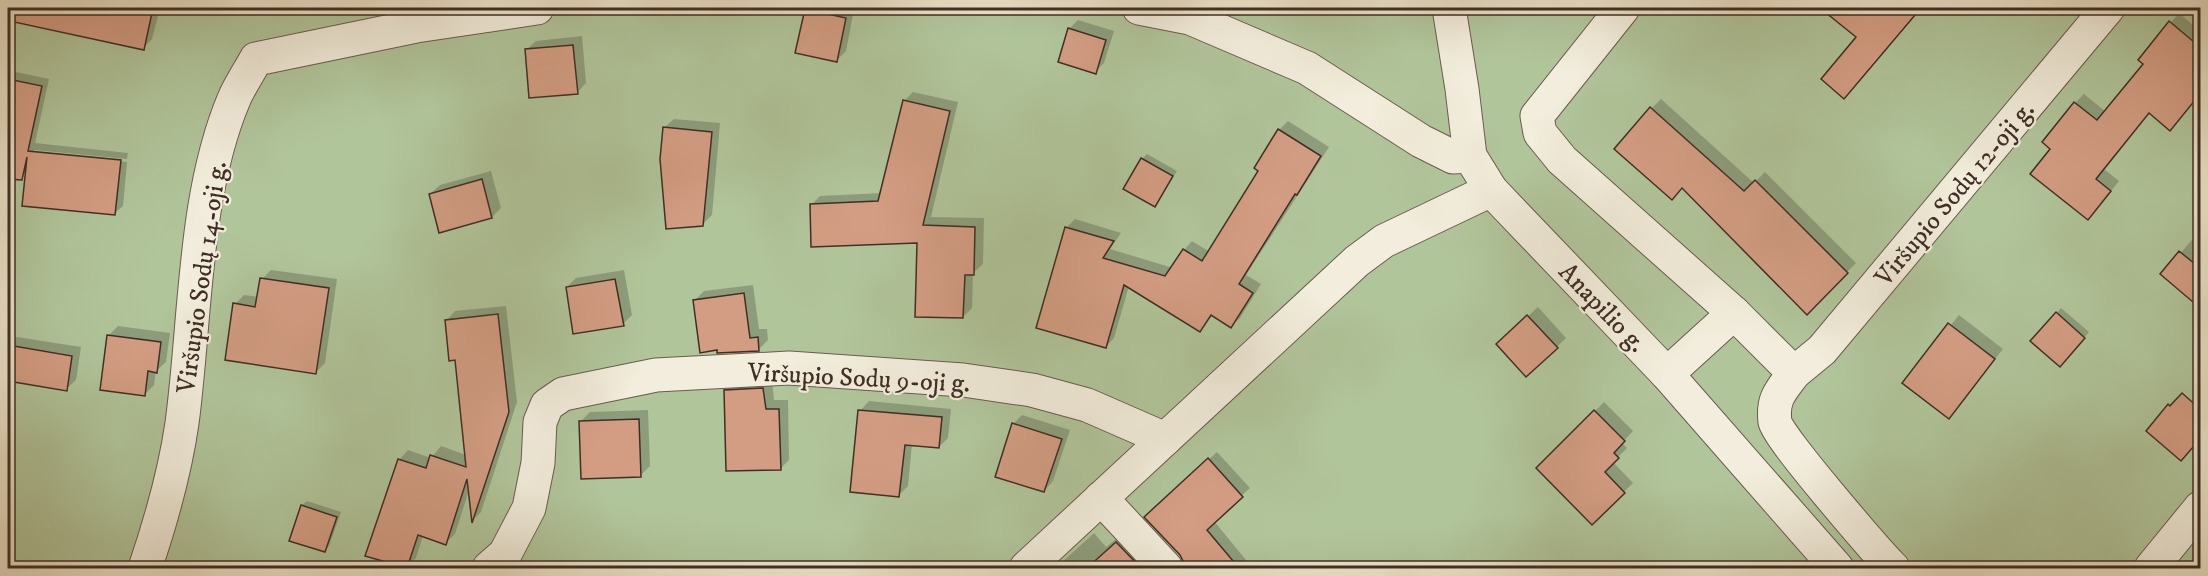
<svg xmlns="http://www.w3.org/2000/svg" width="2208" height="576" viewBox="0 0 2208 576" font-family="'IM FELL DW Pica',serif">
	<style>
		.green { fill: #b1c59b; stroke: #787a60; stroke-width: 1.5 }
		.shadow { fill: #0003 }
		.building { fill: #d39d83; stroke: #402e25; stroke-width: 1.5 }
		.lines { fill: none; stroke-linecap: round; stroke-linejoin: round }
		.street-casing { stroke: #6b5b4e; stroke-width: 35 }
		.street { stroke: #f2eddc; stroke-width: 33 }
		.labels { text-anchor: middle; stroke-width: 4.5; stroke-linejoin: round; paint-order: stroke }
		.street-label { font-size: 26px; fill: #402e25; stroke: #f2eddc }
	</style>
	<rect width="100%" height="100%" fill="#ebe3c9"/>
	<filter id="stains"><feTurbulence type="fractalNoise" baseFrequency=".00333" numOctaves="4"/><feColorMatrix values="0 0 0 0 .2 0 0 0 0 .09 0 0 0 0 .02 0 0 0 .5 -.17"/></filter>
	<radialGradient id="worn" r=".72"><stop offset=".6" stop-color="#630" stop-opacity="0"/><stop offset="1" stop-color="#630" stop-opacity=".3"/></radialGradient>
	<rect class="green" x="8" y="8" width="2192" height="560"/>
	<g class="shadow">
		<path d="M67,8H160L152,39L143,48L62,30Z"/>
		<path d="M808,8L854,9L846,51L837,60L806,10Z"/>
		<path d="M1869,8H1920L1853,88L1858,37L1850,30Z"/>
		<path d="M2179,13L2200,31V94L2179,120L2150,112L2104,169L2119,181L2097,209L2052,149L2075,103L2084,94L2106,112L2145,64L2140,59Z"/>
		<path d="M1078,20L1114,31L1104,63L1095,72L1069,29Z"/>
		<path d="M582,36L586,83L577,93L526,50L536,41Z"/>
		<path d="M16,72L49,79L35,143L128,153L127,159L34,150V153L127,162L123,206L115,213L28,164L24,168L8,165V80Z"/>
		<path d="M913,92L958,102L931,217L984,218L983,264L973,273L972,308L963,317L918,241L811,205L820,196L882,193L904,101Z"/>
		<path d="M1661,99L1754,183L1765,172L1856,263L1807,312L1651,109Z"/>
		<path d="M674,119L720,123L712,215L703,224L664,128Z"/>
		<path d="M1288,121L1329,147L1246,275L1261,284L1240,318L1231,326L1213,315L1200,330L1129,286L1114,338L1106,347L1066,228L1075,219L1121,233L1110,249L1173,268L1184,250L1192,241L1210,252L1260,171L1256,168L1279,130Z"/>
		<path d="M1147,154L1177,171L1155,206L1142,159Z"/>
		<path d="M491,171L501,208L492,217L430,194L440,185Z"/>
		<path d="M2192,240L2200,246V306L2162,274Z"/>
		<path d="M271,270L337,279L325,363L316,372L235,304L244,295L259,297L262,279Z"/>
		<path d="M624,270L632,315L623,324L567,287L576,278Z"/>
		<path d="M753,285L759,329H767L768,340L759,349L695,300L704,291Z"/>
		<path d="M506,306L517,402L481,512L473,520L470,487L455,534L445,543L423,535L416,558L406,567L399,460L408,450L431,458L441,446L466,455L456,358L446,321L455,311Z"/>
		<path d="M1538,307L1566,338L1557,347L1507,335Z"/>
		<path d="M2061,308L2089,332L2064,361L2032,341Z"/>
		<path d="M1959,315L2003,349L1949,417L1905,383Z"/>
		<path d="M118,326L170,333L166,362L156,371L154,385L145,394L109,335Z"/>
		<path d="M17,337L81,347L76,380L66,389L8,380V346Z"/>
		<path d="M772,380L774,400H788L789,460L780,469L725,391L735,382Z"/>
		<path d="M2178,396L2180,398L2182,396L2200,412V438L2181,459L2169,405Z"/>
		<path d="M869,401L951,409L948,438L939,447L912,444L908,486L899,495L860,411Z"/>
		<path d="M1604,402L1633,431L1622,443L1627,448L1613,462L1633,483L1592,523L1538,468Z"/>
		<path d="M648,410L650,466L640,476L581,421L590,412Z"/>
		<path d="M1022,415L1070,430L1053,481L1044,491L1013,424Z"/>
		<path d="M1217,452L1250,488L1214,521L1246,560L1238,568H1185L1186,563L1154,509Z"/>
		<path d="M307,501L341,512L329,546L324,551L291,540L302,505Z"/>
		<path d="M8,515L12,519L8,525Z"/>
		<path d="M1094,533L1106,547L1121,535L1156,568H1061L1059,565Z"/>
		<path d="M808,561H856V568H801Z"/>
	</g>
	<g class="building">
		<path d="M15,8H153L144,50L14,22Z"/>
		<path d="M1820,8H1921L1844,99L1821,79L1856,37Z"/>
		<path d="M805,9L846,18L837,62L795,53Z"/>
		<path d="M2169,21L2200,47V94L2170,131L2149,113L2096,179L2111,191L2088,220L2030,174L2050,149L2042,142L2074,102L2097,120L2143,64L2138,60Z"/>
		<path d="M1068,28L1106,40L1096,74L1058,62Z"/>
		<path d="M573,45L578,94L529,98L525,49Z"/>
		<path d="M8,79L42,86L28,151L121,160L115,215L22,206L27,157L22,180L8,179Z"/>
		<path d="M903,100L950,111L923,225L975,227L974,275H965L963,318L915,317L917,243L811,247L810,204L878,201Z"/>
		<path d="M1650,107L1744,191L1755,180L1848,273L1807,315L1682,188L1672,200L1614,149Z"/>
		<path d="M663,127L712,132L703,226L666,229L660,159Z"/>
		<path d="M1278,129L1321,156L1297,195L1295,194L1239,284L1253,293L1231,328L1211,315L1200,332L1124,285L1106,348L1036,328L1065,227L1114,241L1103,258L1165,276L1183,249L1202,261L1258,171L1254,168Z"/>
		<path d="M1141,158L1173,176L1155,207L1123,189Z"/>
		<path d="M482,179L492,218L439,233L429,194Z"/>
		<path d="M2179,251L2200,268V308L2160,274Z"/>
		<path d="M260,278L329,288L316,374L225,360L233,303L255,307Z"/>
		<path d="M615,279L624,326L573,334L566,287Z"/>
		<path d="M744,293L750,338L758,337L759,351L717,353V350L700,353L693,300Z"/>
		<path d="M2056,312L2085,338L2060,367L2030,341Z"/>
		<path d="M498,314L509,412L472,523L467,479L446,545L418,535L407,568L365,556L398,459L426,468L430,455L466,467L455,360L449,361L445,320Z"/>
		<path d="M1527,315L1558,348L1526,377L1496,344Z"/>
		<path d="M1948,323L1995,359L1949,419L1902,383Z"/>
		<path d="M107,335L161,342L157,373L148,371L145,396L100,390Z"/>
		<path d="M8,345L72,356L67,391L8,381Z"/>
		<path d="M763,388L766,409H779L781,470L726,471L724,390Z"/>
		<path d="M2182,393L2200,409V439L2181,461L2146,431L2168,404L2170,406Z"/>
		<path d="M858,410L942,417L939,448L905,445L899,497L850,492Z"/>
		<path d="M1594,410L1625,441L1614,453L1619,458L1605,472L1625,493L1592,525L1536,468Z"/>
		<path d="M639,419L641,477L581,479L579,421Z"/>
		<path d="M1012,423L1062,439L1044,492L995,477Z"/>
		<path d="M1208,458L1243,497L1207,530L1239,568H1184V563L1180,555L1144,517Z"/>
		<path d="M301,505L337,517L325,552L289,541Z"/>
		<path d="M1116,542L1141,568H1087Z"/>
	</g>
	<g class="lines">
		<defs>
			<g id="street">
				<path d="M1139,8L1190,18L1307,68L1421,141L1453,157L1470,156"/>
				<path d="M1449,8L1462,89L1470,156L1491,190L1667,374L1837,568"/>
				<path d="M1623,8L1537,116L1540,133L1562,160L1734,313L1794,373C1781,391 1772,398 1775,422C1777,436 1877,552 1893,568"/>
				<path d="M1794,373L1822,350L2108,8"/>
				<path d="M1667,374L1734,313"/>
				<path d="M1101,498L1166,568"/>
				<path d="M145,568C161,521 175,472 182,423C196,319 193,196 234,99C240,85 249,72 256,59L416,26L537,8"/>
				<path d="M489,568L505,554L529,508L538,463L540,422L547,405L563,394L656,375L789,368L963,380L1032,390L1087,405L1165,439"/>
				<path d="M1026,568L1357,261L1384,241L1491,190"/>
				<path d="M2151,568L2200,508"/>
			</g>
		</defs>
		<use href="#street" class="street-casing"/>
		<use href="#street" class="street"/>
	</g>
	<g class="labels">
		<g class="street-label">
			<text transform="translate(1954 193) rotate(-50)" y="9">Viršupio Sodų 12-oji g.</text>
			<text transform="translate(201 277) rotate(-82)" y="9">Viršupio Sodų 14-oji g.</text>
			<text transform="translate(1603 307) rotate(46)" y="9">Anapilio g.</text>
			<text transform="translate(859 377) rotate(3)" y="9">Viršupio Sodų 9-oji g.</text>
		</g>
	</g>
	<rect width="2208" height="576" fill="none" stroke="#ebe3c9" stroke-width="30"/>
	<rect x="9" y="9" width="2190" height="558" fill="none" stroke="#402e25" stroke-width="3"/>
	<rect x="15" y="15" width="2178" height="546" fill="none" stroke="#402e25" stroke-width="1.5"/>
	<rect width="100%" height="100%" filter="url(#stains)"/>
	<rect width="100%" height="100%" fill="url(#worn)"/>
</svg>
